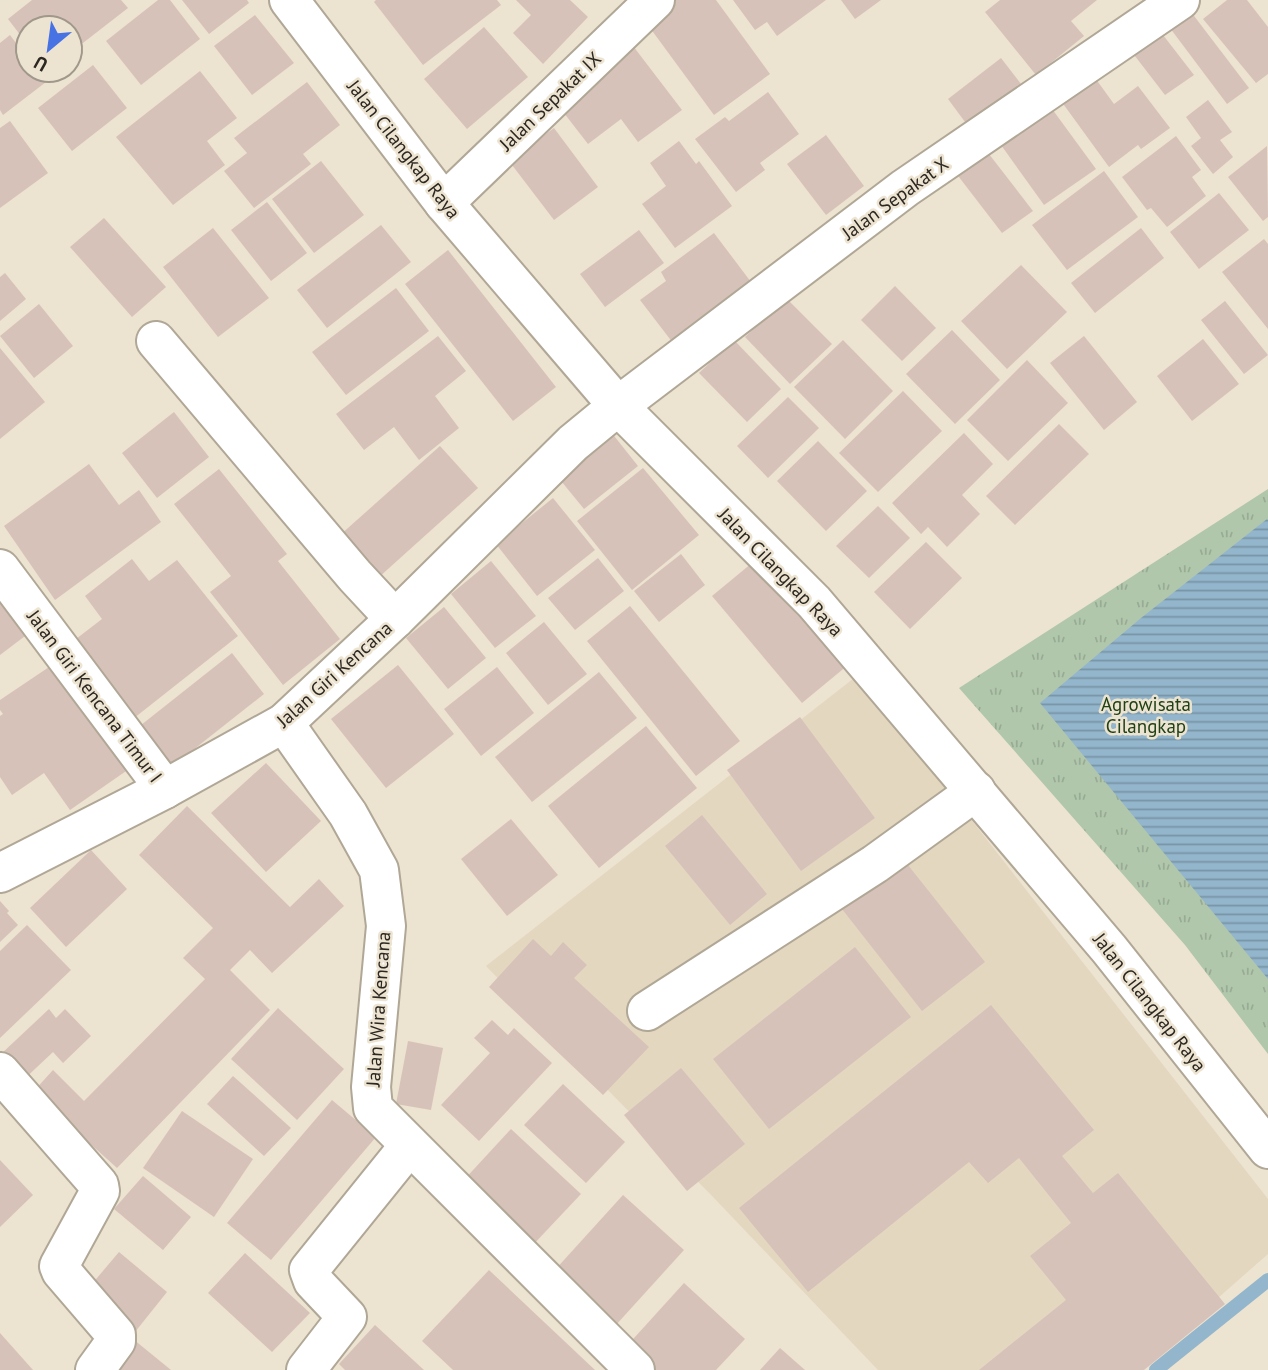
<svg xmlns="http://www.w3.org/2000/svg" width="1268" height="1370" viewBox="0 0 1268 1370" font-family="'PT Sans',sans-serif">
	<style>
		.built { fill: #e4d7bf }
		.grass { fill: url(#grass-tufts) }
		.water { fill: url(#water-rules) }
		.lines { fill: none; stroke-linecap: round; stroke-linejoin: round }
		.stream { stroke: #93b6cc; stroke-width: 14 }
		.building { fill: #d7c2ba }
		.minor-casing { stroke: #b0a796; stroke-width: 42 }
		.minor { stroke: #fff; stroke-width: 38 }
		.labels { text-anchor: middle; stroke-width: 5; stroke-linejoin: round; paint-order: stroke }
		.street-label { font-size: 19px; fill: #2b2721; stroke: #ede3d1 }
		.park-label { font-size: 19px; fill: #1f4116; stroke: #ede3d1 }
	</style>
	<defs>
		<pattern id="grass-tufts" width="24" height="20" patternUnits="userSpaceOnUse" patternTransform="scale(1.75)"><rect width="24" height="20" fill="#b1c7ac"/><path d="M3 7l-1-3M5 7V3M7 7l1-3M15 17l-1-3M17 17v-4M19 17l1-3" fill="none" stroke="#98ab94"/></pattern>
		<pattern id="water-rules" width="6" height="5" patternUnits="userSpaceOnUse" patternTransform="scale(1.75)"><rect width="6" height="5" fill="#93b6cc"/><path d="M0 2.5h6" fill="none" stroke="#7894a5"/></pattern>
	</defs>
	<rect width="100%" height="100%" fill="#ede3d1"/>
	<path class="built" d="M858,675L1268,1199V1254L1136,1370H878L715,1199L486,966Z"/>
	<path class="grass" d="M1268,489V1054L1185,945L959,688Z"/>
	<path class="water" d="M1267,519L1268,520V979L1040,703L1141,618Z"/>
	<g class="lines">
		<path class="stream" d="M1156,1370L1268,1280"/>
	</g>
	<g class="building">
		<path d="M32,0H121L128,8L70,53V28H28V45L8,19Z"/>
		<path d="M158,0H170L200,39L141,85L106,41Z"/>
		<path d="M182,0H247L249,3L209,34Z"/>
		<path d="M376,0H497L501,5L423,65L374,2Z"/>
		<path d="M516,0H570L588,17L543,64L513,33L531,15Z"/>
		<path d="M666,0H716L770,74L714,115L642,17Z"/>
		<path d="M733,0H826L777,36L767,22L755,30Z"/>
		<path d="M841,0H881L855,19Z"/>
		<path d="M1000,0H1097L1071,21L1084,36L1036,75L985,12Z"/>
		<path d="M1227,0H1247L1268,27V74L1256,83L1203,19Z"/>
		<path d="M1188,8L1249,88L1227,104L1167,24Z"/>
		<path d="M255,15L294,63L252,95L214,46Z"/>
		<path d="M1156,26L1194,75L1165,95L1128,47Z"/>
		<path d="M484,27L528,77L467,129L424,79Z"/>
		<path d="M10,35L28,59V70H37L46,82L3,115L0,110V43Z"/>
		<path d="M630,42L682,110L638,142L621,119L588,144L557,104Z"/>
		<path d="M1001,58L1025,89L971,130L948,99Z"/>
		<path d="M93,65L127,108L72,151L38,108Z"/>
		<path d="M200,71L237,118L207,141L225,165L173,205L116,137Z"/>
		<path d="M1090,71L1114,104L1138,86L1170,128L1141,149L1138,145L1109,167L1056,94Z"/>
		<path d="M307,82L340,125L303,154L311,164L254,208L224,171L247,153L234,138Z"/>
		<path d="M768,92L799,134L760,163L765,170L736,192L695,139L725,117L729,121Z"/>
		<path d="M1208,100L1232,132L1220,140L1233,157L1213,174L1191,146L1201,138L1186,117Z"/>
		<path d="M1047,102L1096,169L1044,205L996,138Z"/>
		<path d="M10,121L48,173L0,208V128Z"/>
		<path d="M554,128L598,187L554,220L509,161Z"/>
		<path d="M826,135L864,186L826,215L787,164Z"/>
		<path d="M1176,136L1201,170L1192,177L1206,196L1167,227L1151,208L1147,210L1122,177Z"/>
		<path d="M679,141L696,164L699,161L732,206L675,248L642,204L666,186L650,163Z"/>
		<path d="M982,145L1033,211L1002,233L952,168Z"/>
		<path d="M1267,146L1268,217L1263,221L1228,177Z"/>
		<path d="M321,161L364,215L314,253L272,199Z"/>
		<path d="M1104,171L1138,217L1067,270L1032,225Z"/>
		<path d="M1219,193L1249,230L1199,269L1170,232Z"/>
		<path d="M267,202L307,253L271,281L231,230Z"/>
		<path d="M104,218L166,287L132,317L70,247Z"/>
		<path d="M381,225L411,262L327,328L297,290Z"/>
		<path d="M213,228L269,298L218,337L163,267Z"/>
		<path d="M1141,228L1164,258L1095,313L1071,283Z"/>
		<path d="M639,230L664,263L605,307L580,274Z"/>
		<path d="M714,233L754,286L673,343L640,300L666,281L661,272Z"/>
		<path d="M1264,239L1268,244V329L1222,272Z"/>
		<path d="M448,250L556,387L513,421L405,284Z"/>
		<path d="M1021,265L1067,312L1007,369L961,321Z"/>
		<path d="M5,273L26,299L0,321V277Z"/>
		<path d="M895,286L936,328L902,361L861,320Z"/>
		<path d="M396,288L429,331L346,395L312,352Z"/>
		<path d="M786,298L832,344L790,384L745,337Z"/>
		<path d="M1225,301L1268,355L1244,374L1201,320Z"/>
		<path d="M39,304L73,346L34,378L0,336Z"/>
		<path d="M952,330L1000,380L955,424L906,374Z"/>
		<path d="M438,336L466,371L435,396L459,428L419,460L394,427L364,450L336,414Z"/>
		<path d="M1084,336L1137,402L1104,430L1050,363Z"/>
		<path d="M1203,339L1239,384L1192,421L1157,376Z"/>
		<path d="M734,340L781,389L747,422L699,373Z"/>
		<path d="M843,340L893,391L845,439L794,387Z"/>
		<path d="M0,348L45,402L0,439Z"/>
		<path d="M1027,360L1068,403L1008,461L967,420Z"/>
		<path d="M903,391L942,431L878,492L839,453Z"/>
		<path d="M788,397L819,428L768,478L737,446Z"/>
		<path d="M174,412L209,457L157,498L122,453Z"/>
		<path d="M1059,424L1089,454L1015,525L986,496Z"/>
		<path d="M611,432L638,466L584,509L557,476Z"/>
		<path d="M964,433L993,464L962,495L980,514L947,547L928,527L921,534L892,503Z"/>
		<path d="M818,441L867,491L826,531L777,481Z"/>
		<path d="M440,446L478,488L378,578L339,536Z"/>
		<path d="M89,464L119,505L139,490L161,522L55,600L4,526Z"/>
		<path d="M643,468L699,535L632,590L577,521Z"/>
		<path d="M219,469L287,554L278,561L340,639L283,685L210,592L231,576L174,504Z"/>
		<path d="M553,498L595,550L537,596L496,544Z"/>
		<path d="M878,506L910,538L869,578L836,546Z"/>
		<path d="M926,542L962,578L910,629L874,592Z"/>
		<path d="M681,554L705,585L659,622L634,591Z"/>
		<path d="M598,558L624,591L575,630L548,598Z"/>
		<path d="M758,558L848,665L802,703L712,596Z"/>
		<path d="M132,559L149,581L177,560L238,636L124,726L63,649L102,619L85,596Z"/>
		<path d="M491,561L536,616L495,648L451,594Z"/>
		<path d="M0,587L33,630L0,655Z"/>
		<path d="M630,606L740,741L696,776L587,641Z"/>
		<path d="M444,607L486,658L448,689L406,638Z"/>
		<path d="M544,622L587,674L548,705L506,653Z"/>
		<path d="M232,653L264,694L169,769L136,729Z"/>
		<path d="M55,663L129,769L70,810L44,773L12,795L0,777V716L3,714L0,710V700Z"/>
		<path d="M398,665L454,734L386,788L331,719Z"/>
		<path d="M497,667L534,713L481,756L444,709Z"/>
		<path d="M599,672L637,718L532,802L495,757Z"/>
		<path d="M800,717L875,818L801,871L727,770Z"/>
		<path d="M646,726L697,788L599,868L548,806Z"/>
		<path d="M266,763L321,821L266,872L211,813Z"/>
		<path d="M187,806L290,907L319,879L344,906L272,973L250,950L230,970L270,1010L117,1168L33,1092L53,1070L84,1101L205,979L183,958L213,928L139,855Z"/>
		<path d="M702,815L767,894L730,925L665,846Z"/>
		<path d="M511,819L558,875L507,916L461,859Z"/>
		<path d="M91,850L127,889L66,947L30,908Z"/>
		<path d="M904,860L985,962L922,1011L842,909Z"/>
		<path d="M0,901L9,911L7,913L18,925L0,942Z"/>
		<path d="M27,925L71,970L0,1038V951Z"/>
		<path d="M533,939L551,956L563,942L587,965L574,978L649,1047L603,1095L489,987Z"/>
		<path d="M855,947L911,1017L769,1129L713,1059Z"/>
		<path d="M991,1005L1094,1130L1062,1156L1093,1193L1118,1173L1225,1304L1144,1370H979L1066,1300L1030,1256L1071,1223L1019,1158L988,1183L969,1162L808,1292L739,1208Z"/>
		<path d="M278,1008L344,1069L297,1120L231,1059Z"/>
		<path d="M49,1009L56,1018L65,1009L91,1036L63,1063L53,1052L18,1085L0,1055Z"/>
		<path d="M492,1020L508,1035L514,1028L552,1063L479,1141L441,1105L490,1053L474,1038Z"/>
		<path d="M408,1041L443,1048L431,1110L396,1104Z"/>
		<path d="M681,1068L745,1144L687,1191L624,1115Z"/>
		<path d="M233,1076L291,1128L264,1156L207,1104Z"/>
		<path d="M563,1084L625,1142L586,1183L524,1125Z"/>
		<path d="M332,1100L376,1137L271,1260L227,1223Z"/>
		<path d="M182,1111L253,1159L214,1217L143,1168Z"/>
		<path d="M511,1129L581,1194L531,1247L462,1182Z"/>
		<path d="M0,1160L33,1195L0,1227Z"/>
		<path d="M143,1176L191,1217L163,1250L114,1209Z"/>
		<path d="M623,1195L684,1250L615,1326L554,1271Z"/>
		<path d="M119,1252L167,1292L135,1332L86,1291Z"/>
		<path d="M245,1253L310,1313L272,1352L208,1293Z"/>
		<path d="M489,1270L595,1370H453L422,1341Z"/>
		<path d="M684,1283L745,1339L716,1370H649L625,1348Z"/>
		<path d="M375,1325L424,1370H345L339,1364Z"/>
		<path d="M0,1333L33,1370H0Z"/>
		<path d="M133,1339L171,1370H106Z"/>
		<path d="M780,1348L805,1370H760Z"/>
	</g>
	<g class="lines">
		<defs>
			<g id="minor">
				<path d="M289,0L444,203L618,406L814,602L1109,949L1268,1149"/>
				<path d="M444,203L655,0"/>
				<path d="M156,341L355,576L395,619"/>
				<path d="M0,569L165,789"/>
				<path d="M284,723L348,814L379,870L386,926L371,1087L373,1108L635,1370"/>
				<path d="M0,873L165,789L284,723L395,619L573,443L618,406L905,188L1180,0"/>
				<path d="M647,1011L875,864L976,791"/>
				<path d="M0,1072L99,1185L100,1191L59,1266L61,1271L116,1335V1341L95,1370"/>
				<path d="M306,1370L347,1317L313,1281L309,1270L409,1146"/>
			</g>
		</defs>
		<use href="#minor" class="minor-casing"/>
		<use href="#minor" class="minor"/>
	</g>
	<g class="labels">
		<g class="street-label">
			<text transform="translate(550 101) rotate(-44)" y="7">Jalan Sepakat IX</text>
			<text transform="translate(404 149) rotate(52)" y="7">Jalan Cilangkap Raya</text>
			<text transform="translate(895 198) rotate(-36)" y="7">Jalan Sepakat X</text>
			<text transform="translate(781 572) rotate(46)" y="7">Jalan Cilangkap Raya</text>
			<text transform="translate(334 674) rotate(-42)" y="7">Jalan Giri Kencana</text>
			<text transform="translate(95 696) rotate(53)" y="7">Jalan Giri Kencana Timur I</text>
			<text transform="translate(1150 1002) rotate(52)" y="7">Jalan Cilangkap Raya</text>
			<text transform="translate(378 1009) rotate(-86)" y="7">Jalan Wira Kencana</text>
		</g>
		<g class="park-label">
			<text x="1146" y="711">Agrowisata<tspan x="1146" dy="22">Cilangkap</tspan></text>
		</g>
	</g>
	<g transform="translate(49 49) rotate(209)"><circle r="33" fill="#ede3d1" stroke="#9f988b" stroke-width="2"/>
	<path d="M0-5L12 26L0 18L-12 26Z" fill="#4772e4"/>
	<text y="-10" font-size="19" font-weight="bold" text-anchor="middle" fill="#2b2721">U</text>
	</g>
</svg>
